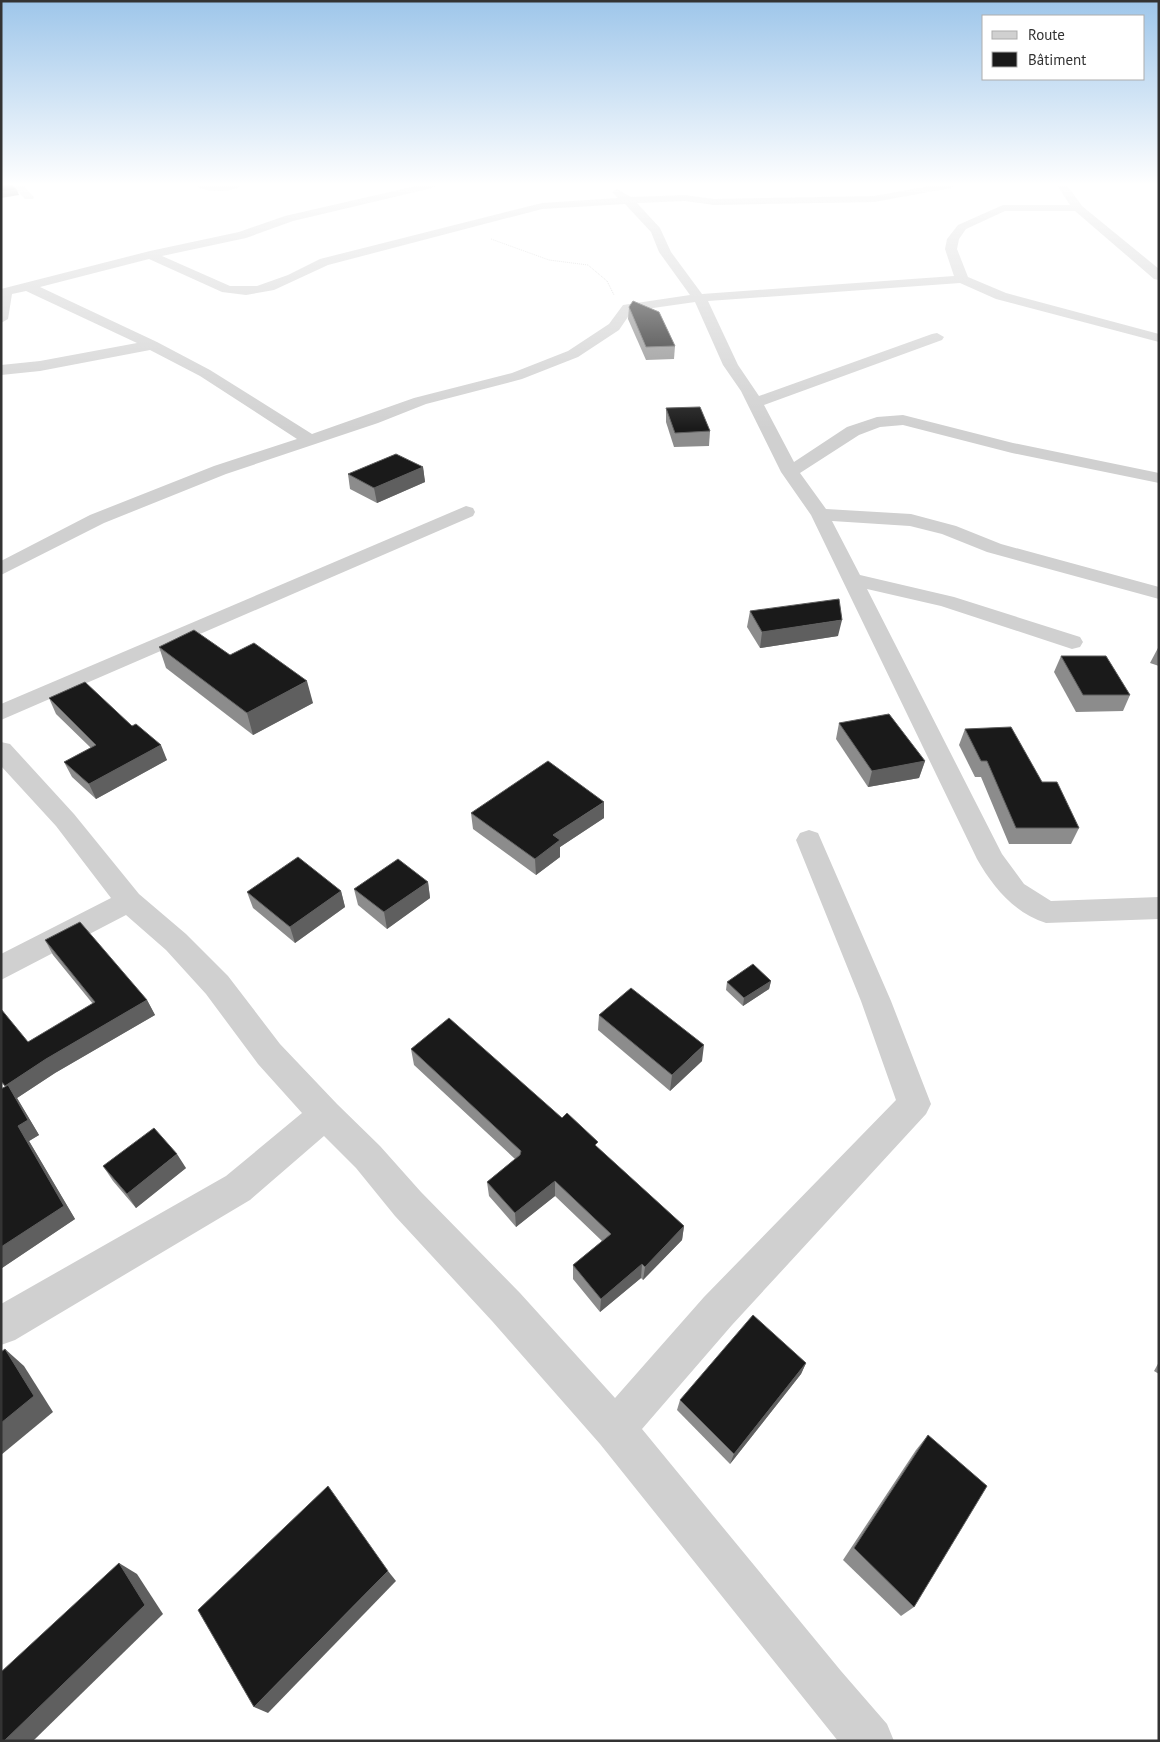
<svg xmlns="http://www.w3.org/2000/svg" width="1160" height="1742" viewBox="0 0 1160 1742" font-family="'PT Sans',sans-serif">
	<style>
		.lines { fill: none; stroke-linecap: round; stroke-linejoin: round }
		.path { stroke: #cdcdcd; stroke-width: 1; stroke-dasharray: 1 1; stroke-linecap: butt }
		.street { fill: #d0d0d0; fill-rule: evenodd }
		.wall { fill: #8c8c8c }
		.shaded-wall { fill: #5f5f5f }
		.building { fill: #1a1a1a; stroke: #5f5f5f }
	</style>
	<rect width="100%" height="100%" fill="#fff"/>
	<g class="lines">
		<path class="path" d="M491,239L549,260L588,265L607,281L614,295"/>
		<g class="street">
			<path d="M12,185H23L34,197L33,199H25Z"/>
			<path d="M195,185H242C233,193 204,193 195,185Z"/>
			<path d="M420,185H437L432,188L293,221L246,238L162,256L230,286H257L288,275L320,259L542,203L618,198L612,192L617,189L631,197L685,195L714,199L874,196L935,185H956L951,188L874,202L714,205L685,201L637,203L660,228L671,252L702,294L954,276L945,249L947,239L958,225L1003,205H1070L1057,185H1067L1082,206L1159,269V280L1154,279L1075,211H1005L966,229L959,239L957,249L968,277L1006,293L1159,334V342L996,299L960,283L708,301L738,365L759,396L932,334L937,333L944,337L942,340L764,405L794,462L847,427L877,417L903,415L1013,443L1159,473V483L1012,453L903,425L880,427L859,435L800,473L826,509L911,514L956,526L1001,544L1159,587V599L987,552L942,534L910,526L832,521L860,575L954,597L1080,637L1083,642L1080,647L1072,649L941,606L867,589L1002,854L1024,884L1051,901L1159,897V919L1046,923C1014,913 993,887 977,859L811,515L781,472L741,391L723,365L695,302L632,311L619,330L578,357L522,379L426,404L378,423L226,474L104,523L1,575V561L90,515L214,466L297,439L200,376L150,350L40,371L1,375V365L40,361L137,343L26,291L12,294L8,319L1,323V289L150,251L239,232L285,216ZM625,204L651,232L659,252L690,295L623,305L609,324L568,351L512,373L414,398L312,434L210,370L157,342L40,287L149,259L222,292L246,295L274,290L328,265L542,209Z"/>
			<path d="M466,506L473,508L475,512L473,516L1,720V704Z"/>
			<path d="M1,742L10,744L74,814L139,894L186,934L228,976L280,1044L337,1104L380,1146L421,1192L520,1293L615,1398L704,1297L896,1100L861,1001L796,840L800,833L809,830L818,833L891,1001L931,1104L926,1114L732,1325L642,1429L841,1671L887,1724L894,1741H838L600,1444L492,1321L395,1216L356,1168L324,1136L250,1200L15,1340L1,1345V1304L226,1176L302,1113L258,1064L206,994L166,950L126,915L1,980V954L111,898L56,826L1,766Z"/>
		</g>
	</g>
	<g class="wall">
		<path d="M629,307L675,346L674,359L646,360L628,319Z"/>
		<path d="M666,408L710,431L709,446L674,447L666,422Z"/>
		<path d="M423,467L425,482L377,503L350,489L348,474Z"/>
		<path d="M750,611L838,636L760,648L747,627Z"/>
		<path d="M1159,646V666L1150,663Z"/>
		<path d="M159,647L230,655L313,703L253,735L166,668Z"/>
		<path d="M1061,656L1130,695L1123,711L1076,712L1054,672Z"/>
		<path d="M49,698L132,726L167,760L96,799L72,777L64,762L91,748L56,714Z"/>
		<path d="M839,723L925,761L919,778L868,787L836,739Z"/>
		<path d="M965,729L1042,782L1079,828L1071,844H1009L981,777H975L959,745Z"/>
		<path d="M471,813L604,818L560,847V857L536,875L473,829Z"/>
		<path d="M428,882L430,898L387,929L358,905L354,889Z"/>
		<path d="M341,891L345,907L295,943L253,908L247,892Z"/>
		<path d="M45,940L147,1000L155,1015L55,1073L17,1098L39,1135L29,1141L75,1219L2,1268L5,1086L28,1042L93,1004L53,955Z"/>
		<path d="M771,981L769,989L743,1006L726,990L727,982Z"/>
		<path d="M599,1015L702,1061L670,1091L598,1030Z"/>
		<path d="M411,1049L562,1118L598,1148L684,1226L682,1240L643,1280L641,1278L600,1312L573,1279V1265L602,1241L555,1196L516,1227L489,1196L487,1182L515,1159L414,1065Z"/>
		<path d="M103,1166L186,1168L136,1208L113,1181Z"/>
		<path d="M1159,1362V1374L1154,1371Z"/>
		<path d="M806,1363L801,1374L730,1464L677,1410L680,1400Z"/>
		<path d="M928,1435L914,1607L901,1616L843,1560L916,1450Z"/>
	</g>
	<g class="shaded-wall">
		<path d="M17,190L19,195L1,198V192Z"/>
		<path d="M423,467L425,482L377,503L374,488Z"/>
		<path d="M842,620L838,636L760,648L762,632Z"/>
		<path d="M307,681L313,703L253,735L247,713Z"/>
		<path d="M161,745L167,760L96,799L89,784Z"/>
		<path d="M925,761L919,778L868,787L872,771Z"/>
		<path d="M604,802V818L560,847V857L536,875L535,859L553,835Z"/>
		<path d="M428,882L430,898L387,929L384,912Z"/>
		<path d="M341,891L345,907L295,943L290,927Z"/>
		<path d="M771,981L769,989L743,1006L744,998Z"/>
		<path d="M147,1000L155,1015L55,1073L17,1098L39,1135L29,1141L75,1219L2,1268L1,1247L18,1126L5,1086L46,1059Z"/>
		<path d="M704,1045L702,1061L670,1091L672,1075Z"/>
		<path d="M177,1154L186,1168L136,1208L127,1194Z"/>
		<path d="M555,1181V1196L516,1227L515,1213Z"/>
		<path d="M684,1226L682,1240L643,1280L645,1267Z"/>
		<path d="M642,1264L641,1278L600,1312L601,1299Z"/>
		<path d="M5,1349L24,1366L53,1412L1,1455V1423Z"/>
		<path d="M806,1363L801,1374L730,1464L734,1454Z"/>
		<path d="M119,1563L137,1574L163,1614L33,1741H4Z"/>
		<path d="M388,1571L396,1581L268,1713L254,1707Z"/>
	</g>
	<g class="building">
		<path d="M1,185H12L17,190L1,192Z"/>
		<path d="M633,301L659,312L675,346L646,347L629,307Z"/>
		<path d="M700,407L710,431L675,433L666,408Z"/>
		<path d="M396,454L423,467L374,488L348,474Z"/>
		<path d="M839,599L842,620L762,632L750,611Z"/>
		<path d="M194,630L230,655L254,643L307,681L247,713L159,647Z"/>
		<path d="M1061,656H1106L1130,695H1083Z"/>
		<path d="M85,682L132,726L136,724L161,745L89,784L64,762L96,745L49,698Z"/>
		<path d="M889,714L925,761L872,771L839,723Z"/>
		<path d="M1011,727L1042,782H1057L1079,828H1016L987,761H981L965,729Z"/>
		<path d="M548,761L604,802L553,835L560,840L535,859L471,813Z"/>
		<path d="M298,857L341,891L290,927L247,892Z"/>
		<path d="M398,859L428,882L384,912L354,889Z"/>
		<path d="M80,922L147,1000L46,1059L5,1086L1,1081V1009L28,1042L95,1002L45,940Z"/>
		<path d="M753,964L771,981L744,998L727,982Z"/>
		<path d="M631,988L704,1045L672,1075L599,1015Z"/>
		<path d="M449,1018L562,1118L567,1113L598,1142L595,1145L684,1226L645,1267L642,1264L601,1299L573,1265L611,1234L555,1181L515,1213L487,1182L520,1155L521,1151L411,1049Z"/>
		<path d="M8,1085L28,1120L18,1126L64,1206L1,1247V1089Z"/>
		<path d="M154,1128L177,1154L127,1194L103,1166Z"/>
		<path d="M753,1315L806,1363L734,1454L680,1400Z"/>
		<path d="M5,1349L34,1396L1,1423V1352Z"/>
		<path d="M928,1435L987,1486L914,1607L854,1548Z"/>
		<path d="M328,1486L388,1571L254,1707L198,1610Z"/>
		<path d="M119,1563L145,1605L4,1741H1V1672Z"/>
	</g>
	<linearGradient id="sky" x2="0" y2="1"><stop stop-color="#9ec6ea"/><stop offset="0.43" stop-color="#fff"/><stop offset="1" stop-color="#fff" stop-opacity="0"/></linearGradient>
	<rect width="1160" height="429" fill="url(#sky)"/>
	<rect width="1160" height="1742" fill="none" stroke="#333333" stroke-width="5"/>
	<rect x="982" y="15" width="162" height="65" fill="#ffffff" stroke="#adadad"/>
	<rect x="992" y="31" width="25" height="8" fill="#d0d0d0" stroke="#adadad"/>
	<text x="1028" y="40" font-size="15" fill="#333333">Route</text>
	<rect x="992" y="52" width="25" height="15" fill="#1a1a1a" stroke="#adadad"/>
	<text x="1028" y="65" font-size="15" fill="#333333">Bâtiment</text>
</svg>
